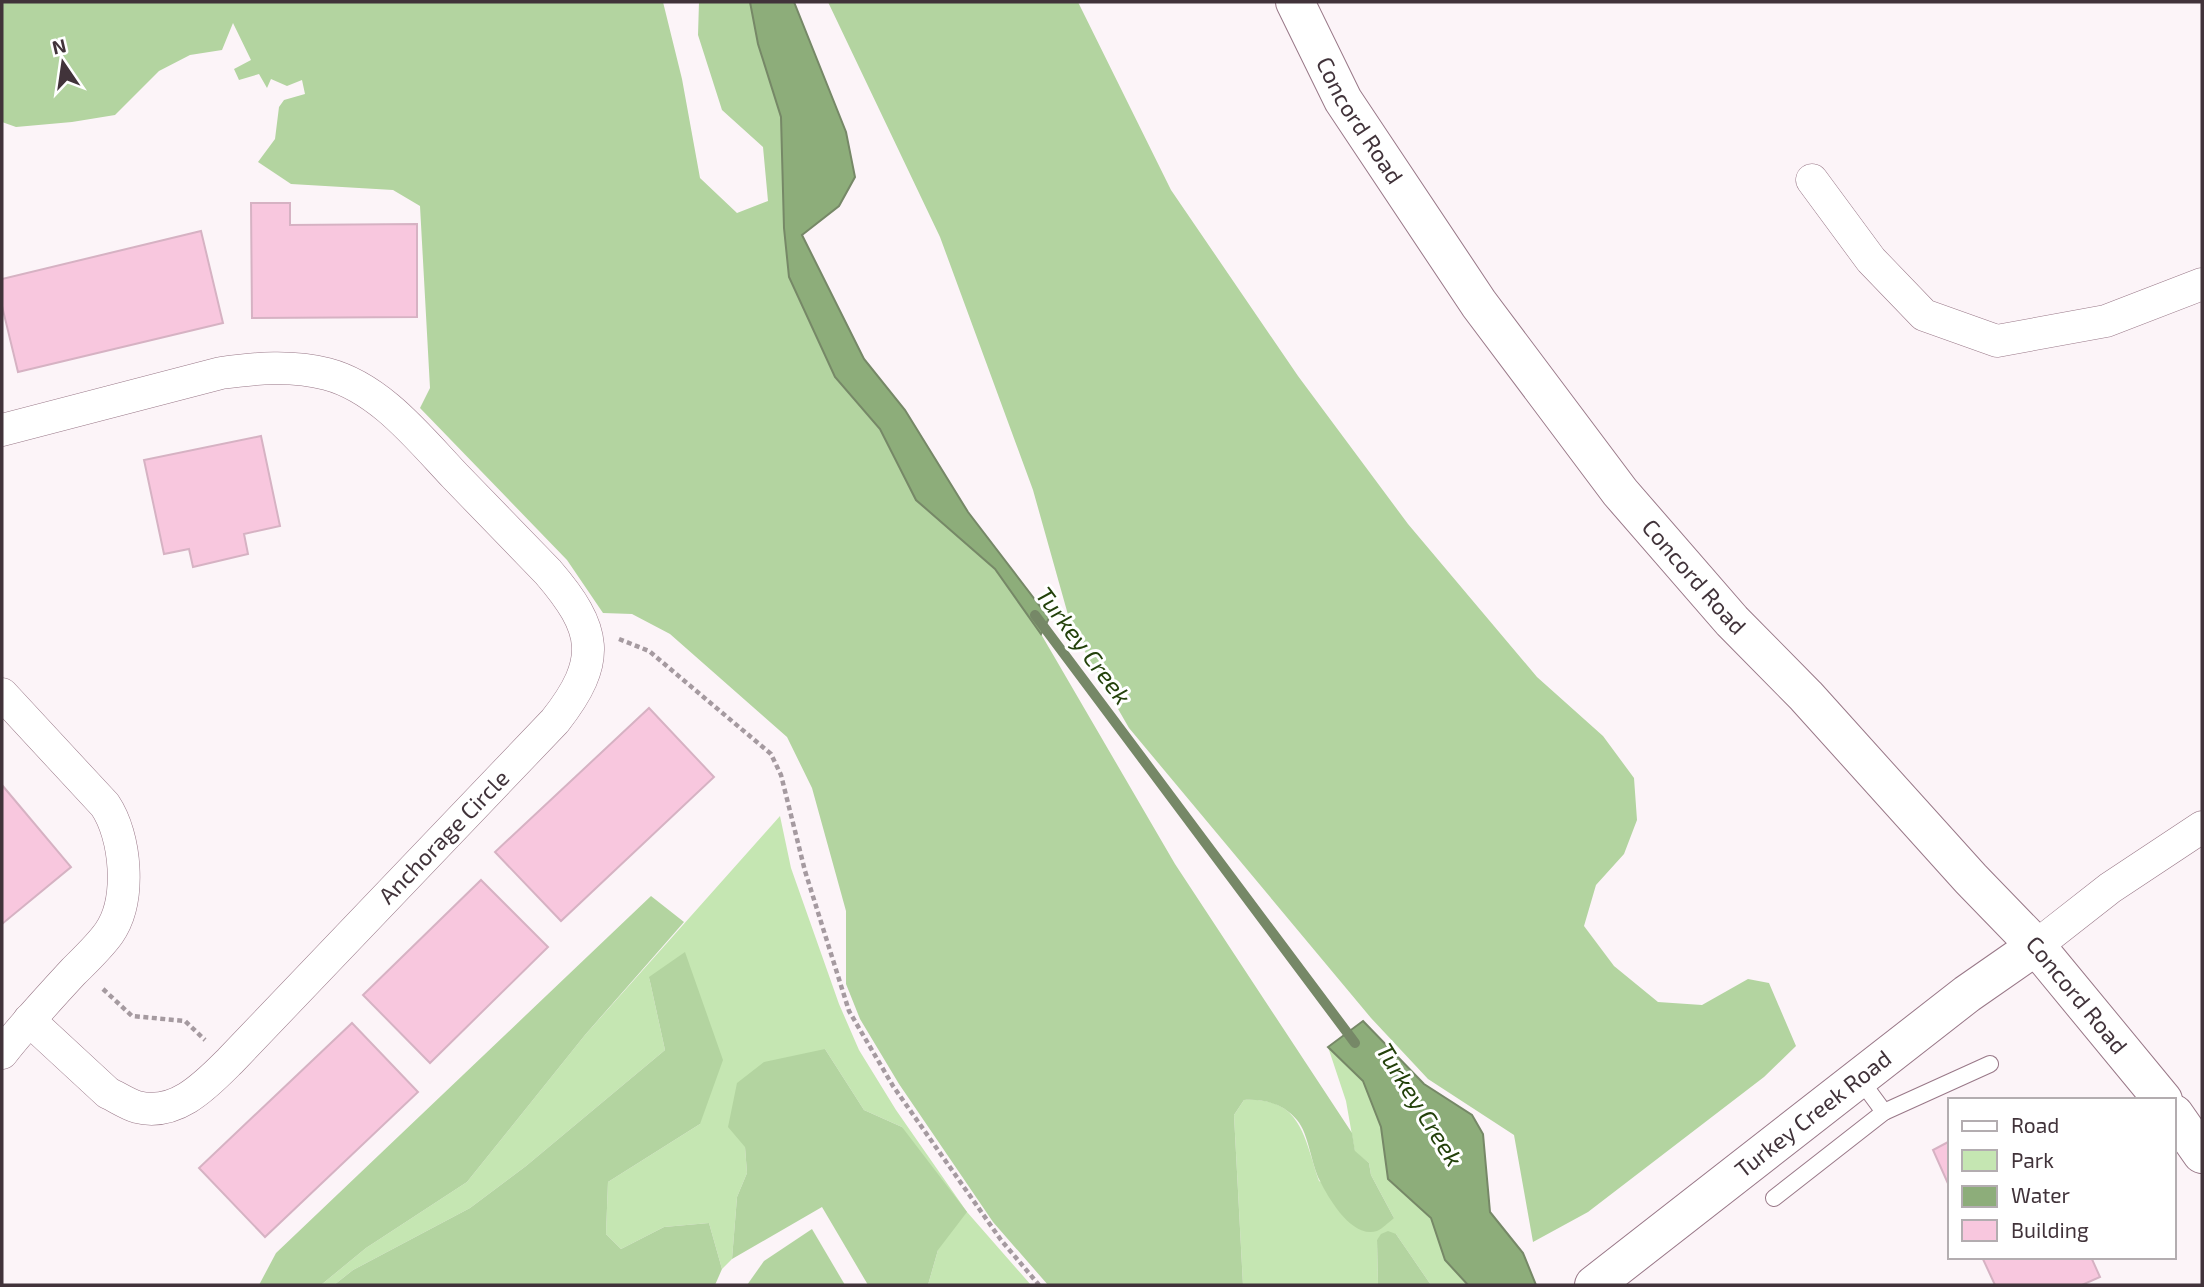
<svg xmlns="http://www.w3.org/2000/svg" width="2204" height="1287" viewBox="0 0 2204 1287" font-family="'Exo 2',sans-serif">
	<style>
		.green { fill: #c5e6b2 }
		.forest { fill: #b3d4a0 }
		.water { fill: #8dad7a; stroke: #768867; stroke-width: 2 }
		.lines { fill: none; stroke-linecap: round; stroke-linejoin: round }
		.stream { stroke: #768867; stroke-width: 10 }
		.building { fill: #f8c7de; stroke: #d6b2c3; stroke-width: 2 }
		.service-casing { stroke: #997888; stroke-width: 18 }
		.minor-casing { stroke: #997888; stroke-width: 33 }
		.tertiary-casing { stroke: #997888; stroke-width: 40 }
		.secondary-casing { stroke: #997888; stroke-width: 40 }
		.path { stroke: #a59aa0; stroke-width: 4.5; stroke-dasharray: 5 3.5; stroke-linecap: butt }
		.service { stroke: #fff; stroke-width: 16 }
		.minor { stroke: #fff; stroke-width: 32 }
		.tertiary { stroke: #fff; stroke-width: 38 }
		.secondary { stroke: #fff; stroke-width: 38 }
		.labels { text-anchor: middle; stroke-width: 6; stroke-linejoin: round; paint-order: stroke }
		.street-label { font-size: 23px; fill: #41333a; stroke: #fff }
		.water-label { font-size: 24px; font-style: italic; fill: #23410a; stroke: #fff }
	</style>
	<rect width="100%" height="100%" fill="#fcf4f8"/>
	<g class="green">
		<path d="M780,816L791,868L839,1004L859,1050L896,1110L967,1212L1031,1285H928L938,1250L902,1127L864,1110L825,1049L745,1147L747,1173L737,1197L732,1259L722,1269L709,1223L664,1227L621,1249L606,1234L608,1182L700,1124L649,977L665,1050L526,1166L470,1208L353,1270L334,1285H321L366,1248L467,1182L585,1035Z"/>
		<path d="M1328,1047L1363,1081L1381,1127L1388,1179L1431,1218L1445,1260L1468,1285H1431L1396,1234L1377,1240L1378,1285H1243L1234,1115L1244,1100C1301,1096 1304,1137 1319,1181L1394,1218L1371,1175L1369,1163L1355,1152L1346,1101Z"/>
	</g>
	<g class="forest">
		<path d="M2,2H663L682,79L700,178L737,213L768,201L763,147L722,110L698,35L699,2H750L758,44L781,117L784,228L789,277L835,377L880,429L916,500L995,569L1041,634L1175,864L1352,1133L1355,1151L1369,1163L1371,1175L1394,1218C1389,1222 1382,1229 1377,1231C1352,1239 1329,1199 1320,1181C1311,1164 1309,1134 1297,1120C1283,1103 1264,1099 1244,1100L1234,1115L1243,1285H1048L993,1222L899,1084L860,1019L846,984V911L812,788L787,737L670,634L632,614L603,613L567,560L420,408L430,388L420,206L393,190L291,184L258,162L275,139L279,107L284,100L305,94L302,80L287,86L271,79L267,88L259,74L239,80L234,69L251,60L233,23L222,50L190,55L159,71L115,115L72,122L16,127L2,122Z"/>
		<path d="M828,2H1078L1171,190L1298,376L1408,524L1537,677L1603,736L1634,778L1637,820L1624,854L1596,885L1584,926L1614,966L1658,1002L1702,1005L1748,979L1769,983L1796,1046L1764,1077L1588,1212L1533,1242L1514,1135L1428,1079L1371,1018L1129,728L1072,629L1033,490L940,237Z"/>
		<path d="M651,896L684,922L585,1035L467,1182L366,1248L321,1285H259L276,1253Z"/>
		<path d="M685,952L723,1060L700,1124L608,1182L606,1234L621,1249L664,1227L709,1223L722,1269L715,1285H334L353,1270L470,1208L526,1166L665,1050L649,977Z"/>
		<path d="M825,1049L864,1110L902,1127L967,1212L938,1250L928,1285H868L822,1207L732,1259L737,1197L747,1173L745,1147L728,1127L737,1083L764,1062Z"/>
		<path d="M812,1229L845,1285H747L764,1261Z"/>
		<path d="M1388,1231L1396,1234L1431,1285H1378L1377,1240L1381,1234Z"/>
	</g>
	<g class="water">
		<path d="M750,2H794L846,132L855,177L839,206L802,235L864,359L905,410L968,512L1049,618L1041,634L995,569L916,500L880,429L835,377L789,277L784,228L781,117L758,44Z"/>
		<path d="M1363,1021L1424,1084L1472,1115L1483,1134L1490,1212L1523,1253L1536,1285H1468L1445,1260L1431,1218L1388,1179L1381,1127L1363,1081L1328,1047Z"/>
	</g>
	<g class="lines">
		<path class="stream" d="M1035,615L1355,1043"/>
	</g>
	<g class="building">
		<path d="M251,203H290V225L417,224V317L252,318Z"/>
		<path d="M201,231L223,323L18,372L2,306V279Z"/>
		<path d="M261,436L280,526L244,534L248,554L193,567L189,549L164,554L144,460Z"/>
		<path d="M649,708L714,777L561,921L495,852Z"/>
		<path d="M2,785L71,867L2,924Z"/>
		<path d="M481,880L548,947L430,1063L363,995Z"/>
		<path d="M352,1023L418,1092L265,1237L199,1168Z"/>
		<path d="M1950,1141V1188L1933,1150Z"/>
		<path d="M1982,1257H2091L2100,1277L2082,1285H1995Z"/>
	</g>
	<g class="lines">
		<defs>
			<g id="service">
				<path d="M1859,1078L1884,1112"/>
				<path d="M1774,1198L1884,1112L1990,1064"/>
			</g>
			<g id="minor">
				<path d="M1812,180L1871,260L1924,315L1997,341L2106,321L2202,284"/>
				<path d="M2,430L221,373C256,368 292,365 327,374C380,388 419,438 455,476C486,508 517,540 548,572C597,629 603,660 555,721L230,1061C206,1085 176,1117 137,1107C127,1104 117,1097 108,1093L29,1020"/>
				<path d="M2,694L105,805C126,836 132,900 109,933C99,947 85,960 73,972C48,999 24,1025 2,1053"/>
				<path d="M2036,946L2110,888L2202,827"/>
			</g>
			<g id="tertiary">
				<path id="s1" d="M1594,1285L1967,994L2036,946"/>
			</g>
			<g id="secondary">
				<path id="s2" d="M1295,2L1343,100L1479,304L1620,492L1732,621L1806,696L1971,879L2036,946L2163,1100"/>
				<path d="M2174,1114L2202,1154"/>
			</g>
		</defs>
		<use href="#service" class="service-casing"/>
		<use href="#minor" class="minor-casing"/>
		<use href="#tertiary" class="tertiary-casing"/>
		<use href="#secondary" class="secondary-casing"/>
		<g class="path">
			<path d="M619,639L649,651L771,754L781,775L805,871L849,1011L893,1086L1001,1240L1039,1285"/>
			<path d="M103,989L132,1016L185,1021L205,1040"/>
		</g>
		<use href="#service" class="service"/>
		<use href="#minor" class="minor"/>
		<use href="#tertiary" class="tertiary"/>
		<use href="#secondary" class="secondary"/>
	</g>
	<g class="labels">
		<g class="street-label">
			<text dy="8" stroke="none"><textPath href="#s2" startOffset="135">Concord Road</textPath></text>
			<text dy="8" stroke="none"><textPath href="#s2" startOffset="702">Concord Road</textPath></text>
			<text transform="translate(444 837) rotate(-46)" y="8">Anchorage Circle</text>
			<text dy="8" stroke="none"><textPath href="#s2" startOffset="1269">Concord Road</textPath></text>
			<text dy="8" stroke="none"><textPath href="#s1" startOffset="278">Turkey Creek Road</textPath></text>
		</g>
		<g class="water-label">
			<text transform="translate(1083 646) rotate(53)" y="8">Turkey Creek</text>
			<text transform="translate(1419 1105) rotate(58)" y="8">Turkey Creek</text>
		</g>
	</g>
	<rect width="2204" height="1287" fill="none" stroke="#41333a" stroke-width="7"/>
	<rect x="1948" y="1098" width="228" height="161" fill="#ffffff" stroke="#b3adb0" stroke-width="2"/>
	<rect x="1962" y="1121" width="35" height="10" fill="#ffffff" stroke="#b3adb0" stroke-width="2"/>
	<text x="2011" y="1133" font-size="21" fill="#41333a">Road</text>
	<rect x="1962" y="1150" width="35" height="21" fill="#c5e6b2" stroke="#b3adb0" stroke-width="2"/>
	<text x="2011" y="1168" font-size="21" fill="#41333a">Park</text>
	<rect x="1962" y="1186" width="35" height="21" fill="#8dad7a" stroke="#b3adb0" stroke-width="2"/>
	<text x="2011" y="1203" font-size="21" fill="#41333a">Water</text>
	<rect x="1962" y="1220" width="35" height="21" fill="#f8c7de" stroke="#b3adb0" stroke-width="2"/>
	<text x="2011" y="1238" font-size="21" fill="#41333a">Building</text>
	<g transform="translate(63 63) rotate(347)" stroke="#ffffff" stroke-width="5" paint-order="stroke">
	<path d="M0-5L12 26L0 18L-12 26Z" fill="#41333a"/>
	<text y="-10" font-size="19" font-weight="bold" text-anchor="middle" fill="#41333a">N</text>
	</g>
</svg>
